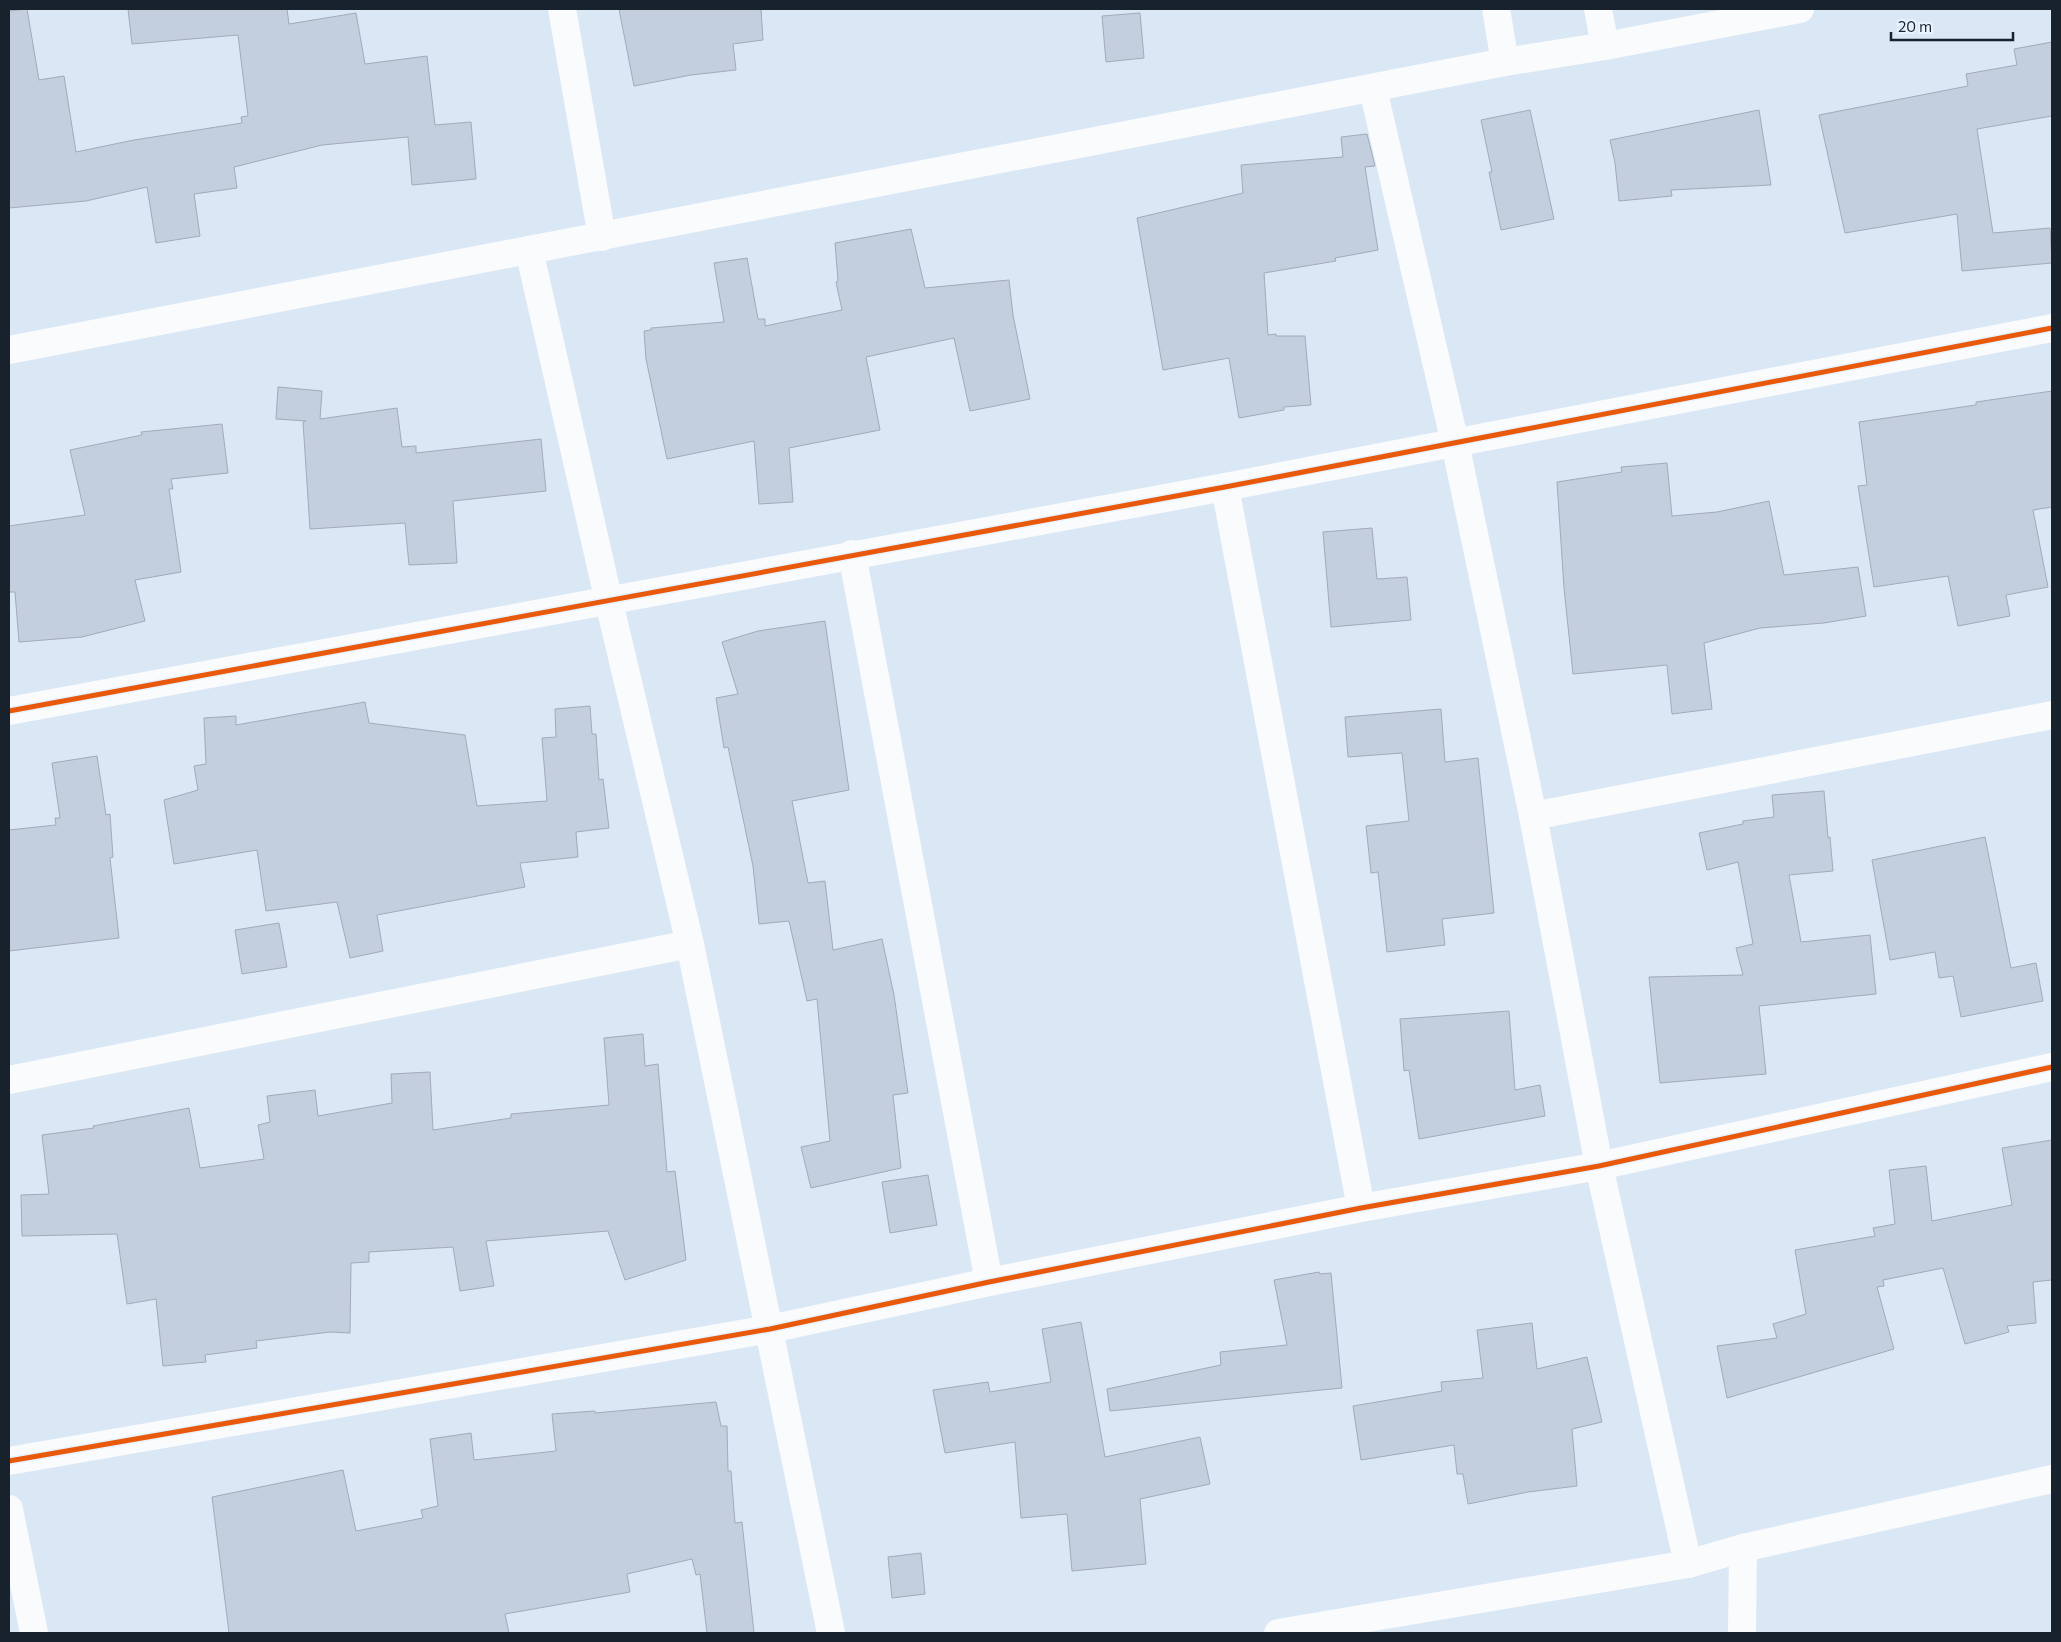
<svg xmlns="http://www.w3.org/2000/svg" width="2061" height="1642" viewBox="0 0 2061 1642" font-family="Commissioner,sans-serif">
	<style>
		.building { fill: #c3cede; stroke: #a2abb7 }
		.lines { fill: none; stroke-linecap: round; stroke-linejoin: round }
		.street { stroke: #f9fbfd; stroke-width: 28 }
		.secondary { stroke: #f9fbfd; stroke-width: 28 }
		.cycleway-casing { stroke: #e7f3ff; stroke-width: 8 }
		.cycleway { stroke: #e8590c; stroke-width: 5 }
	</style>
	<rect width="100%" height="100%" fill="#dae7f4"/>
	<g class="building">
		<path d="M27,9L39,80L64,76L76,152L134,140L242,123L241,117L248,116L238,35L132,44L128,9H287L289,24L356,13L365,64L427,56L435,125L471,122L476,179L412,185L408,137L322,145L234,167L237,188L194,194L200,236L156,243L147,187L86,201L9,208V11Z"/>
		<path d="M619,9H761L763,40L733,44L736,70L691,75L634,86Z"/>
		<path d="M1140,13L1144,58L1106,62L1102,16Z"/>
		<path d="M2052,42V116L1977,129L1993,233L2050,228L2052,263L1962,271L1957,214L1845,233L1819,115L1968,86L1966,74L2017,65L2014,49Z"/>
		<path d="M1530,110L1554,219L1501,230L1489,172H1492L1481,120Z"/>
		<path d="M1759,110L1771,185L1671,190L1672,196L1619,201L1615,163L1610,140Z"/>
		<path d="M1367,134L1375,166L1365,167L1378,250L1335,258L1336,261L1264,273L1268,335L1276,334V336H1305L1311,405L1284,407V410L1239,418L1229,358L1163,370L1137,218L1243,193L1241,165L1343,157L1341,137Z"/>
		<path d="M911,229L925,288L1009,280L1013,315L1030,399L970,411L954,338L866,357L880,430L789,448L793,502L759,504L754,441L667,459L646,359L644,331L651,330V328L724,322L714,263L747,258L758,319H765V326L842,310L836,282L838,281L835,243Z"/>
		<path d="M278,387L322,391L320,419L397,408L402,447L416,446V453L541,439L546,491L453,501L457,563L409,565L405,523L310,529L303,422L306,421L276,419Z"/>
		<path d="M2052,391V507L2033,510L2048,587L2006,595L2010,616L1958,626L1948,576L1874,587L1858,486L1867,485L1859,422L1976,405V402Z"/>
		<path d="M222,424L228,473L171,479L173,489H169L181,572L135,580L145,621L82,637L19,642L15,592H9V526L85,515L70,450L142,435L141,432Z"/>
		<path d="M1667,463L1672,516L1717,512L1769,501L1784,575L1858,567L1866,616L1824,623L1760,628L1704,643L1712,709L1672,714L1667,665L1573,674L1564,588L1557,482L1622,472L1621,467Z"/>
		<path d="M1372,528L1377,579L1407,577L1411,620L1331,627L1323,532Z"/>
		<path d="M825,621L849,790L792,801L808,883L825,881L833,950L882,939L894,995L908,1093L893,1095L901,1168L811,1188L801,1147L830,1141L817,999L807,1001L789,921L759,924L753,866L728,747L724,748L716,698L738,694L722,642L758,631Z"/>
		<path d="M365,702L369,723L465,735L477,806L547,801L542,738L556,737L555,709L590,706L592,734H596L599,780L603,779L609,828L576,832L578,857L520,863L525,887L377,915L383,951L350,958L337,902L266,911L257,850L174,864L164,800L198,790L194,766L206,764L204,718L236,716V725Z"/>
		<path d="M1441,709L1445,762L1478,758L1494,913L1442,919L1445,945L1387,952L1378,872L1371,873L1366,826L1409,821L1402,753L1348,757L1345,717Z"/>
		<path d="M97,756L106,815L110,814L113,857L110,858L119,938L9,951V830L56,825L55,818H60L52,763Z"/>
		<path d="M1824,791L1828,838L1830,837L1833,871L1789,875L1801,942L1870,935L1876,994L1759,1006L1766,1074L1660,1083L1649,977L1743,975L1736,948L1753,944L1738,862L1707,870L1699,833L1743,824V821L1774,817L1772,795Z"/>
		<path d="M1985,837L2011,968L2036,963L2043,1001L1961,1017L1953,976L1939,978L1935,952L1890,960L1872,860Z"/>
		<path d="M279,923L287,967L242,974L235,930Z"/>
		<path d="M1509,1011L1515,1090L1540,1085L1545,1116L1419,1139L1409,1070L1404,1071L1400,1019Z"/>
		<path d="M643,1034L645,1066L658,1064L667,1172L675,1171L686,1260L625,1280L608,1231L486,1241L494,1286L460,1291L453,1247L369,1252V1262L351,1263L350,1333L330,1332L256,1341L257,1348L205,1355L206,1362L163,1366L156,1299L127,1304L117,1234L22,1236L21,1195L49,1194L42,1135L94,1128L93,1126L189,1108L200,1168L264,1159L258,1125L270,1122L267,1096L315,1090L318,1116L392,1103L391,1074L430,1072L433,1130L511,1118V1114L609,1105L604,1038Z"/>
		<path d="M2052,1140V1280L2033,1282L2036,1323L2007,1326L2009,1332L1965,1344L1943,1268L1883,1280L1884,1286L1877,1287L1894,1349L1727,1398L1717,1346L1777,1338L1773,1324L1806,1314L1795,1250L1875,1236L1873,1228L1895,1224L1889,1170L1926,1166L1932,1221L2012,1205L2002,1148Z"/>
		<path d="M928,1175L937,1225L890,1233L882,1182Z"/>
		<path d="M1319,1272L1320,1274L1331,1273L1342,1388L1110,1411L1107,1389L1221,1365L1220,1352L1287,1345L1274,1280Z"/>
		<path d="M1081,1322L1105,1457L1200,1437L1210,1484L1140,1499L1146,1564L1072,1571L1067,1514L1021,1518L1015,1442L945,1453L933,1390L988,1382L990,1392L1051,1382L1042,1329Z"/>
		<path d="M1532,1323L1537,1369L1587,1357L1602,1422L1572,1429L1577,1486L1528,1492L1468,1504L1463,1474H1457L1454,1445L1361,1460L1353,1406L1442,1391L1441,1382L1483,1378L1477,1330Z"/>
		<path d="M716,1402L721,1426H727L728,1471H731L735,1523L742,1522L754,1633H707L700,1574L696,1575L692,1559L627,1574L630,1592L505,1614L509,1633H229L212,1497L343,1470L356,1531L423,1518L421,1510L438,1506L430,1439L471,1433L474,1460L556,1451L552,1414L595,1411V1413Z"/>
		<path d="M921,1553L925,1594L892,1598L888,1557Z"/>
	</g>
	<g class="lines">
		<g class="street">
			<path d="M562,9L602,237"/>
			<path d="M1373,89L1455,443L1533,816L1599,1166L1688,1564"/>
			<path d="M529,250L609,602L690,944L831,1633"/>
			<path d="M9,350L1505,62"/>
			<path d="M1225,487L1361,1208"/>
			<path d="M852,554L989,1282"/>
			<path d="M9,711L1225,487L2052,328"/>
			<path d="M1533,816L2052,715"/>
			<path d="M9,1080L690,944"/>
			<path d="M9,1461L770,1329L989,1282L1361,1208L1599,1166L2052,1067"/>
			<path d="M9,1509L34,1633"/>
			<path d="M1278,1633L1688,1564L1743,1548L2052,1479"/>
			<path d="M1742,1633L1743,1548"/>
		</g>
		<g class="secondary">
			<path d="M1496,9L1505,62L1605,46L1800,9"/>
			<path d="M1598,9L1605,46"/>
		</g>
		<defs>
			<g id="cycleway">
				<path d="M9,711L1225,487L2052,328"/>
				<path d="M9,1461L770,1329L989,1282L1361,1208L1599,1166L2052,1067"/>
			</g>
		</defs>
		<use href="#cycleway" class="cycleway-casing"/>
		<use href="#cycleway" class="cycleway"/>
	</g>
	<rect width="2061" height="1642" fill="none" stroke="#17222d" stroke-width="20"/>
	<path d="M1891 32v8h122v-8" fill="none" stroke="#17222d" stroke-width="2.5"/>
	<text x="1898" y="32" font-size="15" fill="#17222d" stroke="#e7f3ff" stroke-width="4" paint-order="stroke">20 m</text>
</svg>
